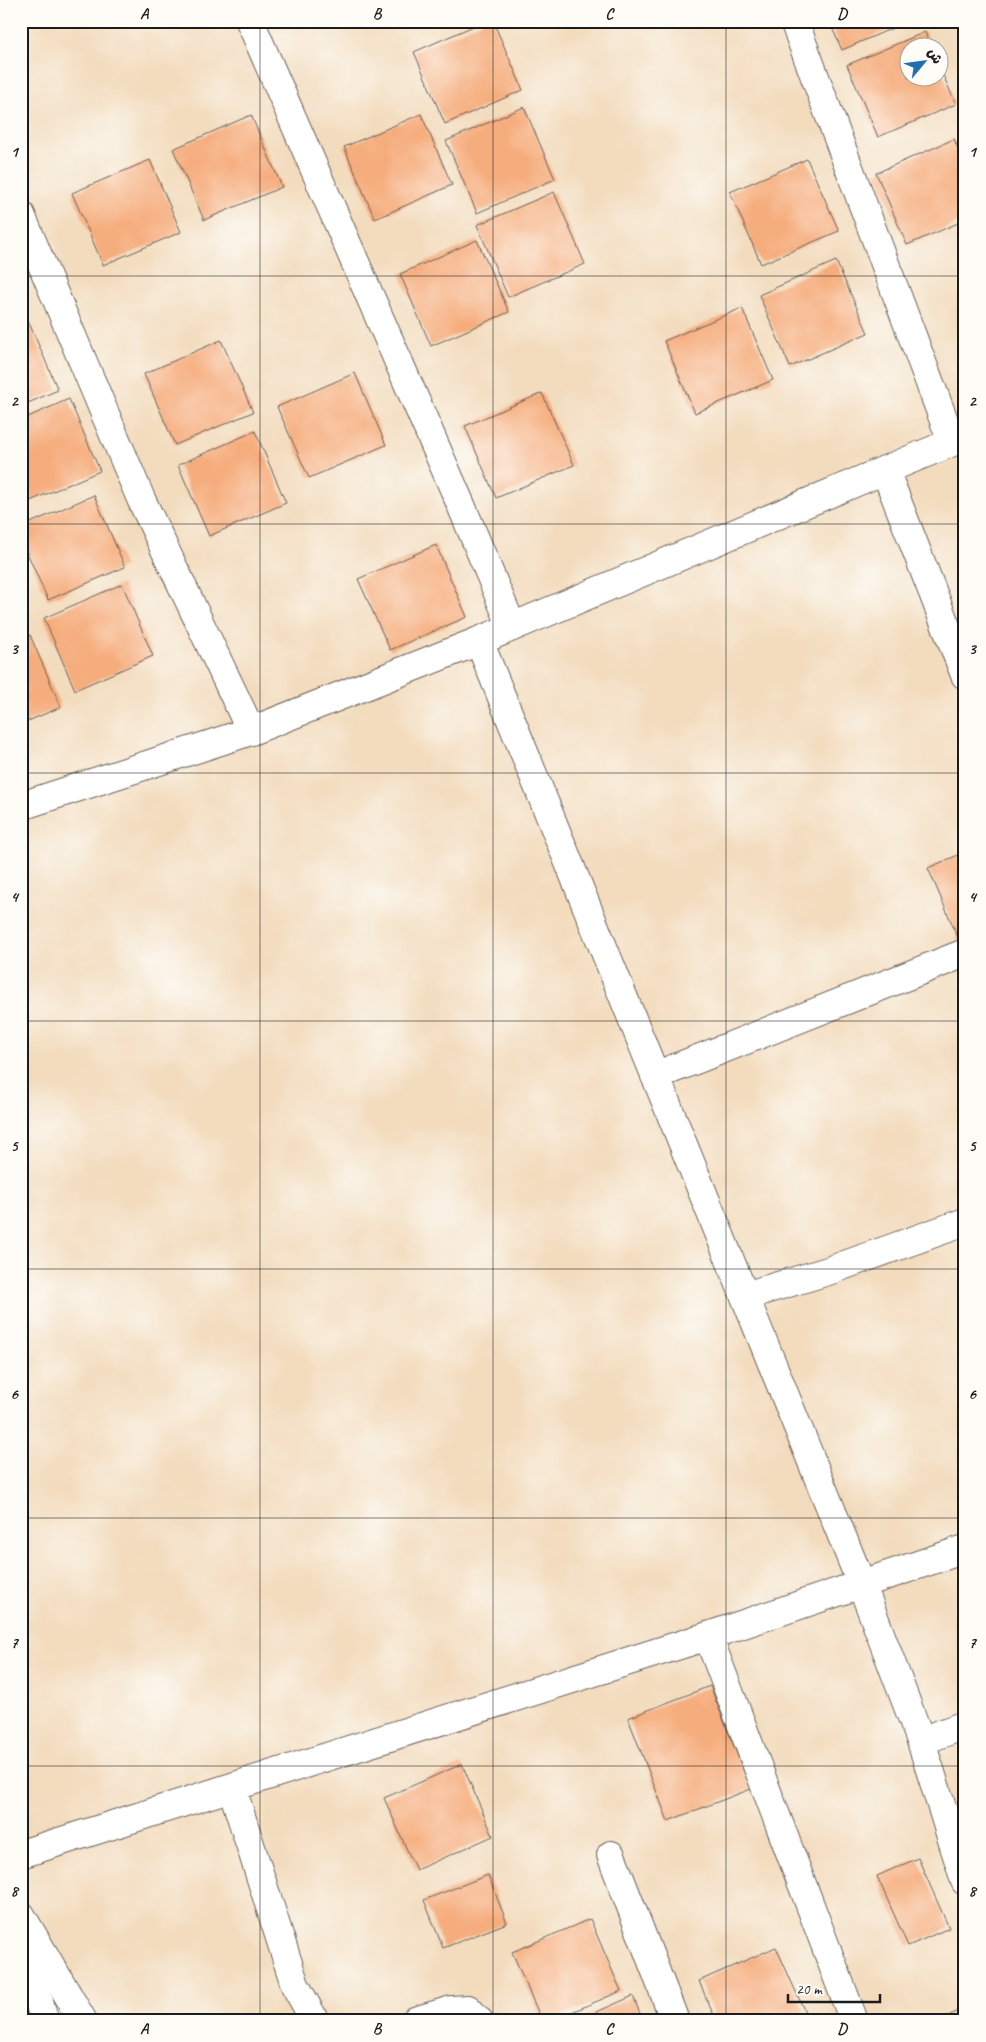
<svg xmlns="http://www.w3.org/2000/svg" width="986" height="2042" viewBox="0 0 986 2042" font-family="Caveat,'Playpen Sans Arabic',sans-serif">
	<style>
		.building { fill: #f6ad7e }
		.lines { fill: none; stroke-linecap: round; stroke-linejoin: round }
		.minor-casing { stroke: #675f55; stroke-width: 30 }
		.minor { stroke: #fff; stroke-width: 28 }
		.grid { fill: none; stroke: #1c1c1c; stroke-width: 1; stroke-opacity: 0.55 }
		.neatline { fill: none; stroke: #1c1c1c; stroke-width: 2 }
		.grid-label { font-size: 16px; text-anchor: middle; font-weight: bold; fill: #1c1c1c }
	</style>
	<rect width="100%" height="100%" fill="#fdfcf7"/>
	<filter id="ink" filterUnits="userSpaceOnUse"><feTurbulence type="fractalNoise" baseFrequency=".02" numOctaves="2"/><feDisplacementMap in="SourceGraphic" scale="10" xChannelSelector="R" yChannelSelector="G"/><feConvolveMatrix kernelMatrix="1 2 1 2 8 2 1 2 1" color-interpolation-filters="sRGB"/></filter>
	<filter id="wash" filterUnits="userSpaceOnUse"><feTurbulence type="fractalNoise" baseFrequency=".0096" numOctaves="4" result="noise"/><feDisplacementMap in="SourceGraphic" scale="20" xChannelSelector="R" yChannelSelector="G"/><feGaussianBlur stdDeviation="1.12" result="paint"/><feColorMatrix in="noise" values="0 0 0 0 0 0 0 0 0 0 0 0 0 0 0 0 0 1.4 0 .05"/><feComposite in="paint" operator="in"/></filter>
	<g filter="url(#wash)">
		<rect width="100%" height="100%" fill="#f3dcbe"/>
		<g id="blocks">
			<g class="building">
				<path d="M485,21H493L523,90L445,124L414,52Z"/>
				<path d="M829,21H909L842,50Z"/>
				<path d="M925,32L931,48H908V78H938V64L956,104L878,137L847,65Z"/>
				<path d="M524,107L555,179L477,213L446,141Z"/>
				<path d="M421,114L452,185L375,219L344,147Z"/>
				<path d="M251,115L282,187L204,220L173,149Z"/>
				<path d="M954,139L965,165V220L907,245L876,173Z"/>
				<path d="M807,159L839,231L761,264L730,192Z"/>
				<path d="M150,160L181,232L103,265L72,193Z"/>
				<path d="M554,192L585,264L508,297L477,225Z"/>
				<path d="M477,240L509,312L431,346L400,274Z"/>
				<path d="M836,261L868,333L790,367L759,295Z"/>
				<path d="M742,308L773,380L695,413L664,341Z"/>
				<path d="M27,318L58,390L21,406V321Z"/>
				<path d="M221,340L253,412L175,445L144,374Z"/>
				<path d="M355,373L386,445L309,478L277,407Z"/>
				<path d="M542,393L574,465L496,498L465,426Z"/>
				<path d="M69,399L100,471L23,504L21,501V420Z"/>
				<path d="M255,431L286,503L209,536L178,465Z"/>
				<path d="M94,495L125,567L48,600L21,539V527Z"/>
				<path d="M436,545L467,617L390,650L358,579Z"/>
				<path d="M122,584L153,656L75,690L44,618Z"/>
				<path d="M21,604L27,616L21,618Z"/>
				<path d="M30,635L61,707L21,724V639Z"/>
				<path d="M965,852V937L959,940L928,868Z"/>
				<path d="M710,1686L751,1789L668,1821L628,1718Z"/>
				<path d="M462,1764L493,1836L416,1870L384,1798Z"/>
				<path d="M918,1858L949,1928L908,1946L877,1876Z"/>
				<path d="M488,1875L507,1923L443,1948L424,1900Z"/>
				<path d="M590,1919L621,1991L551,2021H542L512,1952Z"/>
				<path d="M776,1947L808,2019L716,2021L699,1981Z"/>
				<path d="M633,1996L643,2021H576Z"/>
				<path d="M965,2008V2021H937Z"/>
			</g>
		</g>
	</g>
	<g filter="url(#ink)">
		<use href="#blocks" fill-opacity="0" stroke="#675f55" stroke-width="1"/>
		<g class="lines">
			<defs>
				<g id="minor">
					<path d="M250,21L461,505L512,627"/>
					<path d="M794,21L952,442"/>
					<path d="M21,215L141,499L251,731"/>
					<path d="M885,470L965,437"/>
					<path d="M479,641L861,1583L921,1741L965,1881"/>
					<path d="M21,806L251,731L479,641L885,470L965,675"/>
					<path d="M655,1076L965,953"/>
					<path d="M745,1296L828,1271L965,1222"/>
					<path d="M708,1636L854,2021"/>
					<path d="M921,1741L965,1725"/>
					<path d="M232,1788L295,1985L315,2021"/>
					<path d="M21,1854L708,1636L965,1549"/>
					<path d="M611,1855L675,2021"/>
					<path d="M21,1915L83,2021"/>
					<path d="M21,1944L45,2021"/>
					<path d="M415,2021L452,2010L468,2009L479,2021"/>
				</g>
			</defs>
			<use href="#minor" class="minor-casing"/>
			<use href="#minor" class="minor"/>
		</g>
	</g>
	<path class="grid" d="M260,21V2021M493,21V2021M726,21V2021M21,276H965M21,524H965M21,773H965M21,1021H965M21,1269H965M21,1518H965M21,1766H965"/>
	<rect width="986" height="2042" fill="none" stroke="#fdfcf7" stroke-width="55"/>
	<g transform="translate(924 62) rotate(61)"><circle r="24" fill="#fdfcf7" stroke="#a3a29f"/>
	<path d="M0-4L9 19L0 12L-9 19Z" fill="#1f6fb2"/>
	<text y="-8" font-size="14" font-weight="bold" text-anchor="middle" fill="#1c1c1c">ش</text>
	</g>
	<path d="M788 1994v8h92v-8" fill="none" stroke="#1c1c1c" stroke-width="2.5"/>
	<text x="796" y="1994" font-size="15" fill="#1c1c1c" stroke="#fdfcf7" stroke-width="4" paint-order="stroke">20 m</text>
	<rect x="28" y="28" width="930" height="1986" class="neatline"/>
	<g class="grid-label">
		<text x="144" y="19">A</text>
		<text x="377" y="19">B</text>
		<text x="609" y="19">C</text>
		<text x="842" y="19">D</text>
		<text x="14" y="157">1</text>
		<text x="972" y="157">1</text>
		<text x="14" y="406">2</text>
		<text x="972" y="406">2</text>
		<text x="14" y="654">3</text>
		<text x="972" y="654">3</text>
		<text x="14" y="902">4</text>
		<text x="972" y="902">4</text>
		<text x="14" y="1151">5</text>
		<text x="972" y="1151">5</text>
		<text x="14" y="1399">6</text>
		<text x="972" y="1399">6</text>
		<text x="14" y="1648">7</text>
		<text x="972" y="1648">7</text>
		<text x="14" y="1896">8</text>
		<text x="972" y="1896">8</text>
		<text x="144" y="2034">A</text>
		<text x="377" y="2034">B</text>
		<text x="609" y="2034">C</text>
		<text x="842" y="2034">D</text>
	</g>
</svg>
